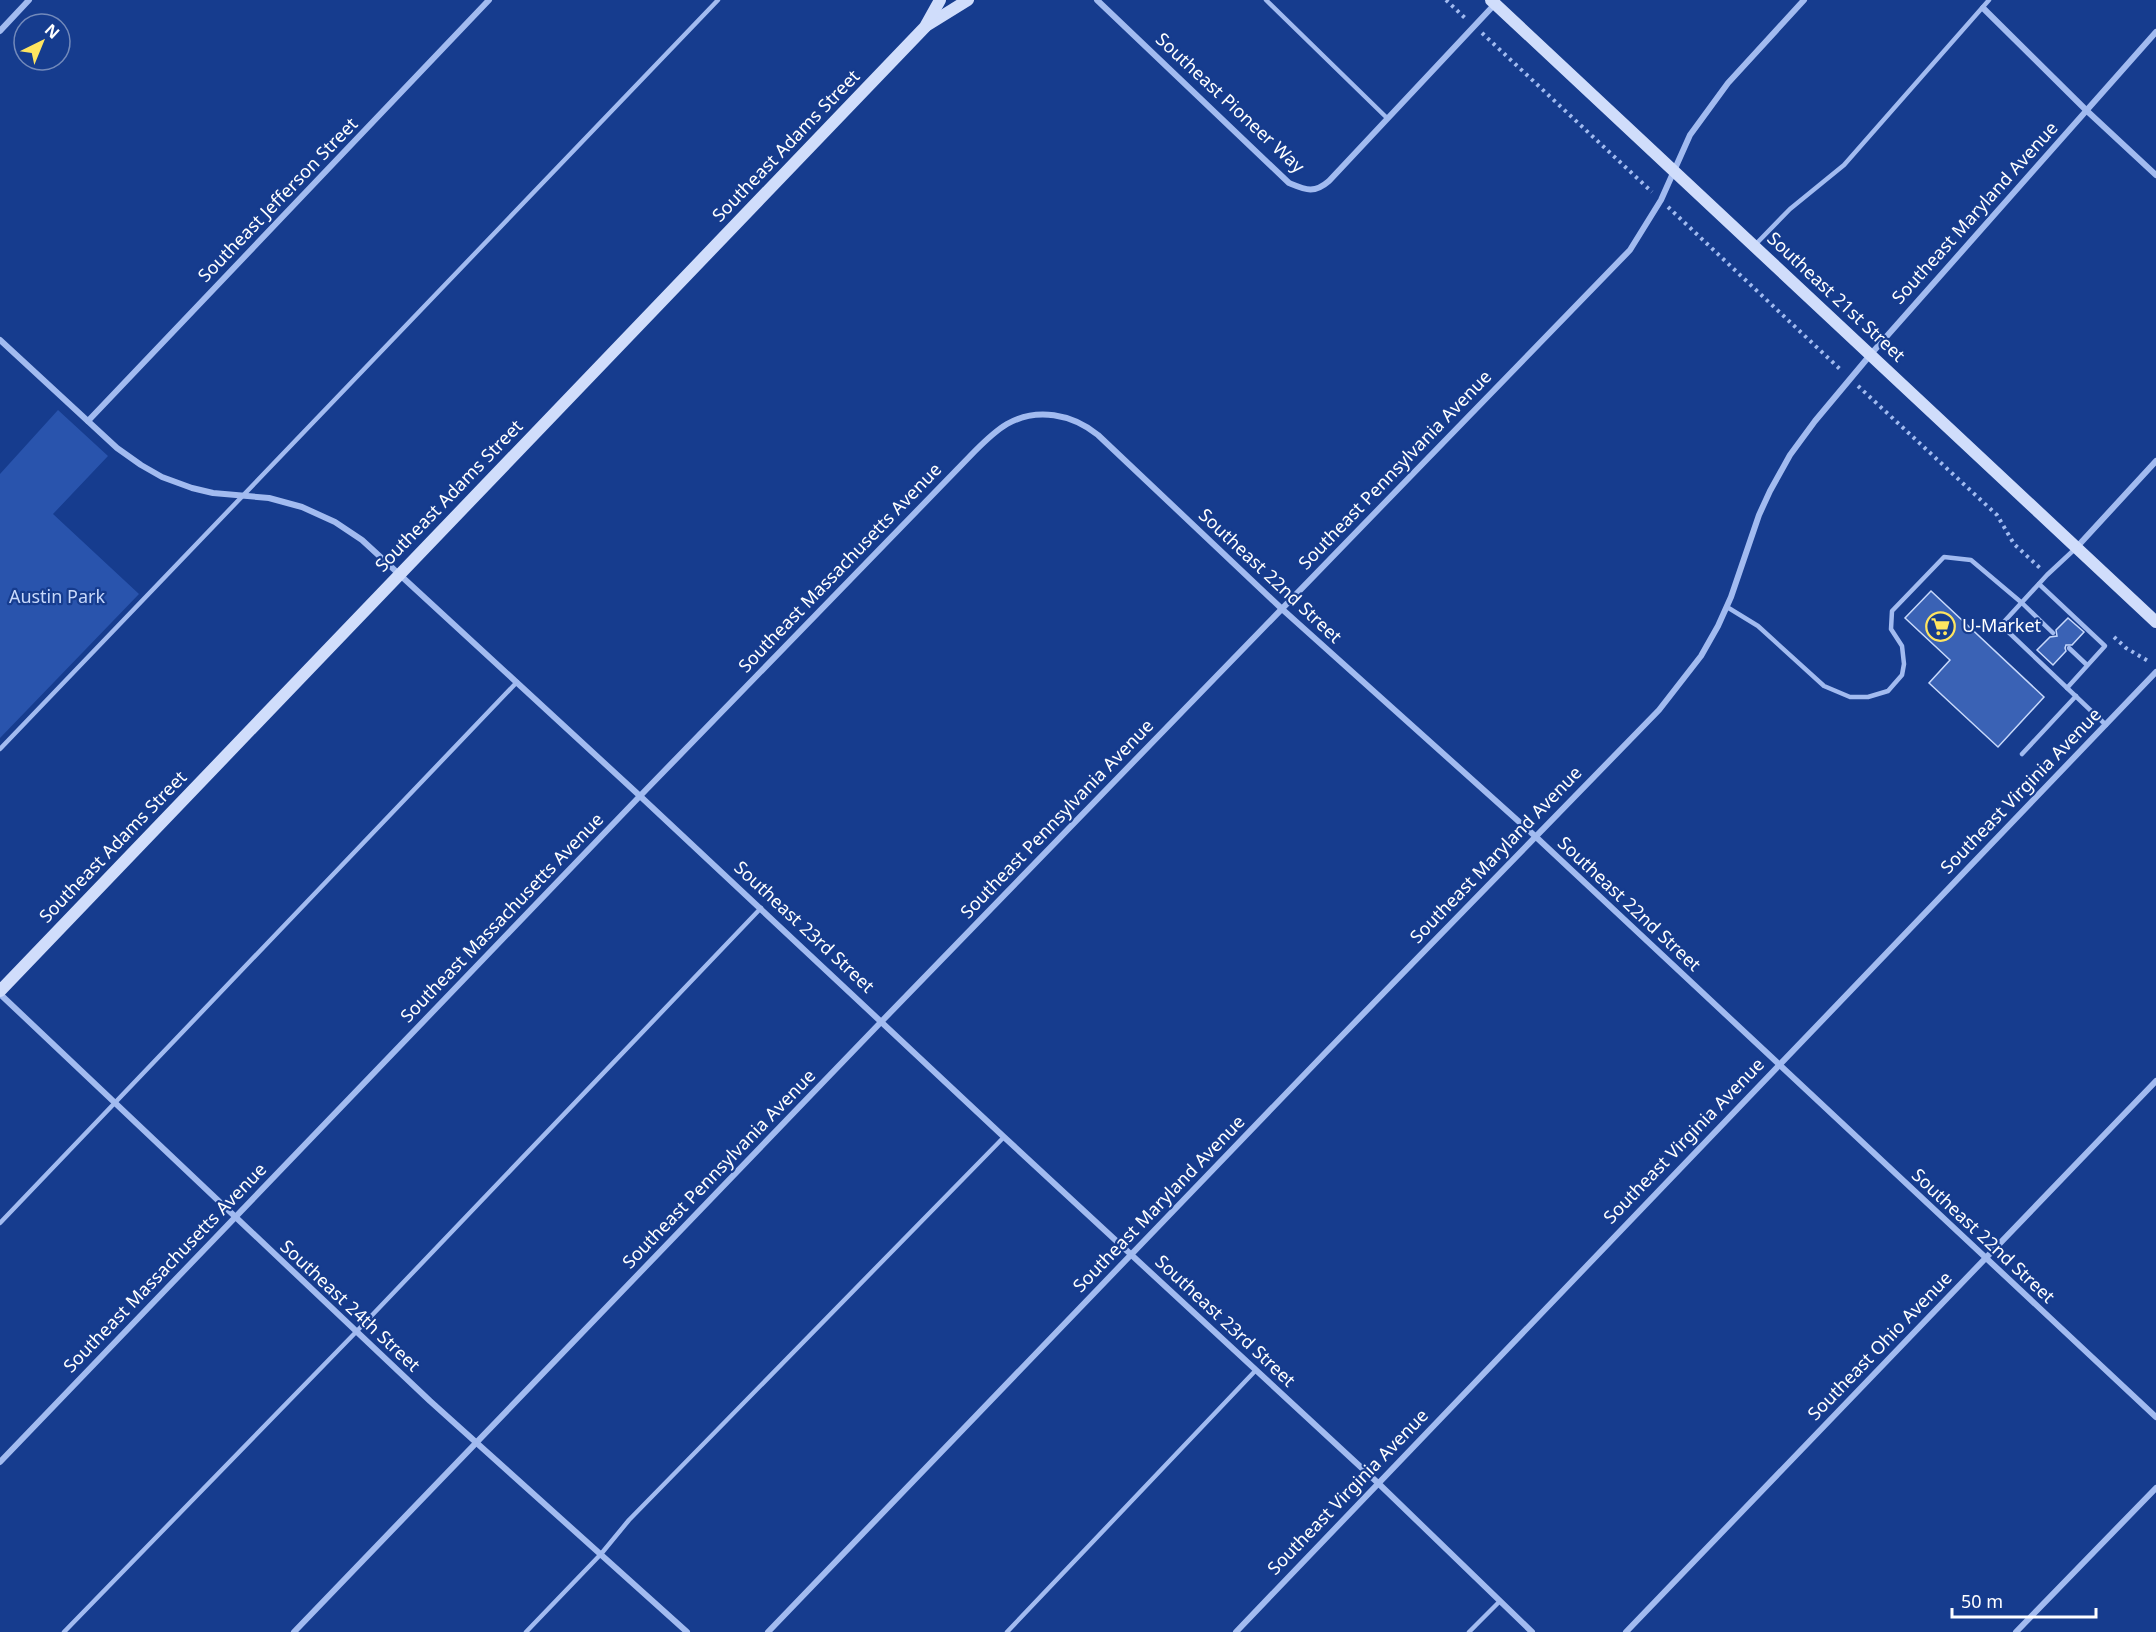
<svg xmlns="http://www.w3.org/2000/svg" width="2156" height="1632" viewBox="0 0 2156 1632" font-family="'Noto Sans',sans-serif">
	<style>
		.green { fill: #2954ad }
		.building { fill: #3a62b5; stroke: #c8d9fb; stroke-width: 1.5 }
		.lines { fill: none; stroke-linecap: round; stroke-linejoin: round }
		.path { stroke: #a2bbf0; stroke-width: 4; stroke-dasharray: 3 4.5; stroke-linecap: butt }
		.lane { stroke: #a2bbf0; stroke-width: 4.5 }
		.street { stroke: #a2bbf0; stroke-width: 6 }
		.secondary { stroke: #d0ddfb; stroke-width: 12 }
		.labels { text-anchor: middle; stroke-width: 4.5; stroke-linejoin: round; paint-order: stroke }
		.street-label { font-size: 18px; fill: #fff; stroke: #163c8e }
		.park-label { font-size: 18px; fill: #c8d9fb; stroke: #163c8e }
		.poi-label { font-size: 18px; fill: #fff; stroke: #163c8e; text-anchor: start }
	</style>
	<rect width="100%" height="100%" fill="#163c8e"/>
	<path class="green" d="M58,410L108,456L53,514L139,594L0,738V474Z"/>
	<g class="building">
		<path d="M1931,591L2044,697L1998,747L1929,683L1950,660L1905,618Z"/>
		<path d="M2068,618L2084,632L2072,645H2066L2065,648L2066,651L2053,665L2037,650L2050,637L2057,636L2056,630Z"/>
	</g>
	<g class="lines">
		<g class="path">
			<path d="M1446,0L1465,18"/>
			<path d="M1482,33L1652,192"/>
			<path d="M1668,207L1842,371"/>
			<path d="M1858,386L1997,515L2014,544L2041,569"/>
			<path d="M2114,637L2126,648L2150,662"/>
		</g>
		<g class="lane">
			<path d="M1266,0L1387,118"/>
			<path d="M1754,246L1790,209L1844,165L1989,0"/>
			<path d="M2076,548L2047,575L2001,625L2106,725"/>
			<path d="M2039,584L2105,646L2067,688"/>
			<path d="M1727,607L1758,626L1824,686L1850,697H1868L1888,691L1902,675L1904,664L1902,646L1891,629L1892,611L1944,557L1971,560L2022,603L2053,633"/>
			<path d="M2069,648L2087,665"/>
			<path d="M0,749L718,0"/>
			<path d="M2022,754L2076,696"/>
			<path d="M0,1223L517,682"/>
			<path d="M64,1632L356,1332L761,908"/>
			<path d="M526,1632L601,1554L629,1520L1004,1137"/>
			<path d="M1007,1632L1256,1370"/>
			<path d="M1469,1632L1500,1601"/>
		</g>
		<g class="street">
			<path d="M1097,0L1289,183C1306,190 1314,194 1329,181L1495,4"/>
			<path d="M1983,8L2086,110L2156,175"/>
			<path d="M0,31L29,0"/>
			<path d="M0,340L117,448L141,465L162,477L192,488L213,493L269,498L302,507L335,522L362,540L640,796L1004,1137L1378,1483L1532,1632"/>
			<path d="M88,421L489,0"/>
			<path d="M2076,548L2156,461"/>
			<path d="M0,994L430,1401L687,1632"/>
			<path d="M0,1462L640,796L975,451C985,441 995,431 1007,424C1037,407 1072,414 1098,435L1282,609L1535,836L2156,1417"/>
			<path d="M294,1632L882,1021L1630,250L1661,200L1690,135L1728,83L1804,0"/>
			<path d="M768,1632L1328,1050L1659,710L1701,656L1718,626L1731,597L1759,515L1770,491L1790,455L1815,421L1871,354L2156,32"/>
			<path d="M1236,1632L2156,672"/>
			<path d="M1626,1632L2156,1081"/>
			<path d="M2016,1632L2156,1488"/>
		</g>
		<g class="secondary">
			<path d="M1491,0L2156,622"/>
			<path d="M926,26L968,0"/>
			<path d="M0,991L925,27L940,0"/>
		</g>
	</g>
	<defs>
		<symbol id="supermarket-ring" viewBox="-11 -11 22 22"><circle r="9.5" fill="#163c8e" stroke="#ffe560" stroke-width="1.5"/><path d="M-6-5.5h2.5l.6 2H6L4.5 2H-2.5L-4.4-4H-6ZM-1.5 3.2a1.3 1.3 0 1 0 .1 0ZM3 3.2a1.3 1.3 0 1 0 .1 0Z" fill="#ffe560"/></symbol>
	</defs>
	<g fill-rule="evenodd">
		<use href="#supermarket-ring" x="1924" y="610" width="33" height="33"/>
	</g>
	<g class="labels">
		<g class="street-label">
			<text transform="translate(1230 103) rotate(43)" y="6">Southeast Pioneer Way</text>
			<text transform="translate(786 146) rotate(-46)" y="6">Southeast Adams Street</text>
			<text transform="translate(278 200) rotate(-46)" y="6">Southeast Jefferson Street</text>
			<text transform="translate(1975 213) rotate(-48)" y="6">Southeast Maryland Avenue</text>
			<text transform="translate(1836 297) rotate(43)" y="6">Southeast 21st Street</text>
			<text transform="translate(1395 470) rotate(-46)" y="6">Southeast Pennsylvania Avenue</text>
			<text transform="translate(449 496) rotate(-46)" y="6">Southeast Adams Street</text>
			<text transform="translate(840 568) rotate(-46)" y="6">Southeast Massachusetts Avenue</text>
			<text transform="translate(1270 576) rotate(43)" y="6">Southeast 22nd Street</text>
			<text transform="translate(2021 791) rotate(-46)" y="6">Southeast Virginia Avenue</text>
			<text transform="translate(1057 819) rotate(-46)" y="6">Southeast Pennsylvania Avenue</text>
			<text transform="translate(113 847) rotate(-46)" y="6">Southeast Adams Street</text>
			<text transform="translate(1496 855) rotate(-46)" y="6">Southeast Maryland Avenue</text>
			<text transform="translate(1629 904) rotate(43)" y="6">Southeast 22nd Street</text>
			<text transform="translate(502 918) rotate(-46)" y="6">Southeast Massachusetts Avenue</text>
			<text transform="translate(804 927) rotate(43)" y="6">Southeast 23rd Street</text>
			<text transform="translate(1684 1141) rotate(-46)" y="6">Southeast Virginia Avenue</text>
			<text transform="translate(719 1169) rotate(-46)" y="6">Southeast Pennsylvania Avenue</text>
			<text transform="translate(1159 1204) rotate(-46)" y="6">Southeast Maryland Avenue</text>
			<text transform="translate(1983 1236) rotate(43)" y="6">Southeast 22nd Street</text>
			<text transform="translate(165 1268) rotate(-46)" y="6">Southeast Massachusetts Avenue</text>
			<text transform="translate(350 1306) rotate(43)" y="6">Southeast 24th Street</text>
			<text transform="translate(1225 1321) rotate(43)" y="6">Southeast 23rd Street</text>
			<text transform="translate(1880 1346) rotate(-46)" y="6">Southeast Ohio Avenue</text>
			<text transform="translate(1348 1492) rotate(-46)" y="6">Southeast Virginia Avenue</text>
		</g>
		<g class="park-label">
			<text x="57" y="603">Austin Park</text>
		</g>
		<g class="poi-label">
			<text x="1962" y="632">U-Market</text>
		</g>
	</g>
	<g transform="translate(42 42) rotate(43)"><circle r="28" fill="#163c8e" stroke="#738abb" stroke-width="1.5"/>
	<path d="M0-4.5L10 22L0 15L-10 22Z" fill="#ffe560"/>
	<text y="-9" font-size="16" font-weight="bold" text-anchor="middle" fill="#ffffff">N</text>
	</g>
	<path d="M1952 1608v9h144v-9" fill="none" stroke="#ffffff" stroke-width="3"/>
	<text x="1961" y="1608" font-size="18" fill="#ffffff" stroke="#163c8e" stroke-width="4.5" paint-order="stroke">50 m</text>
</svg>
